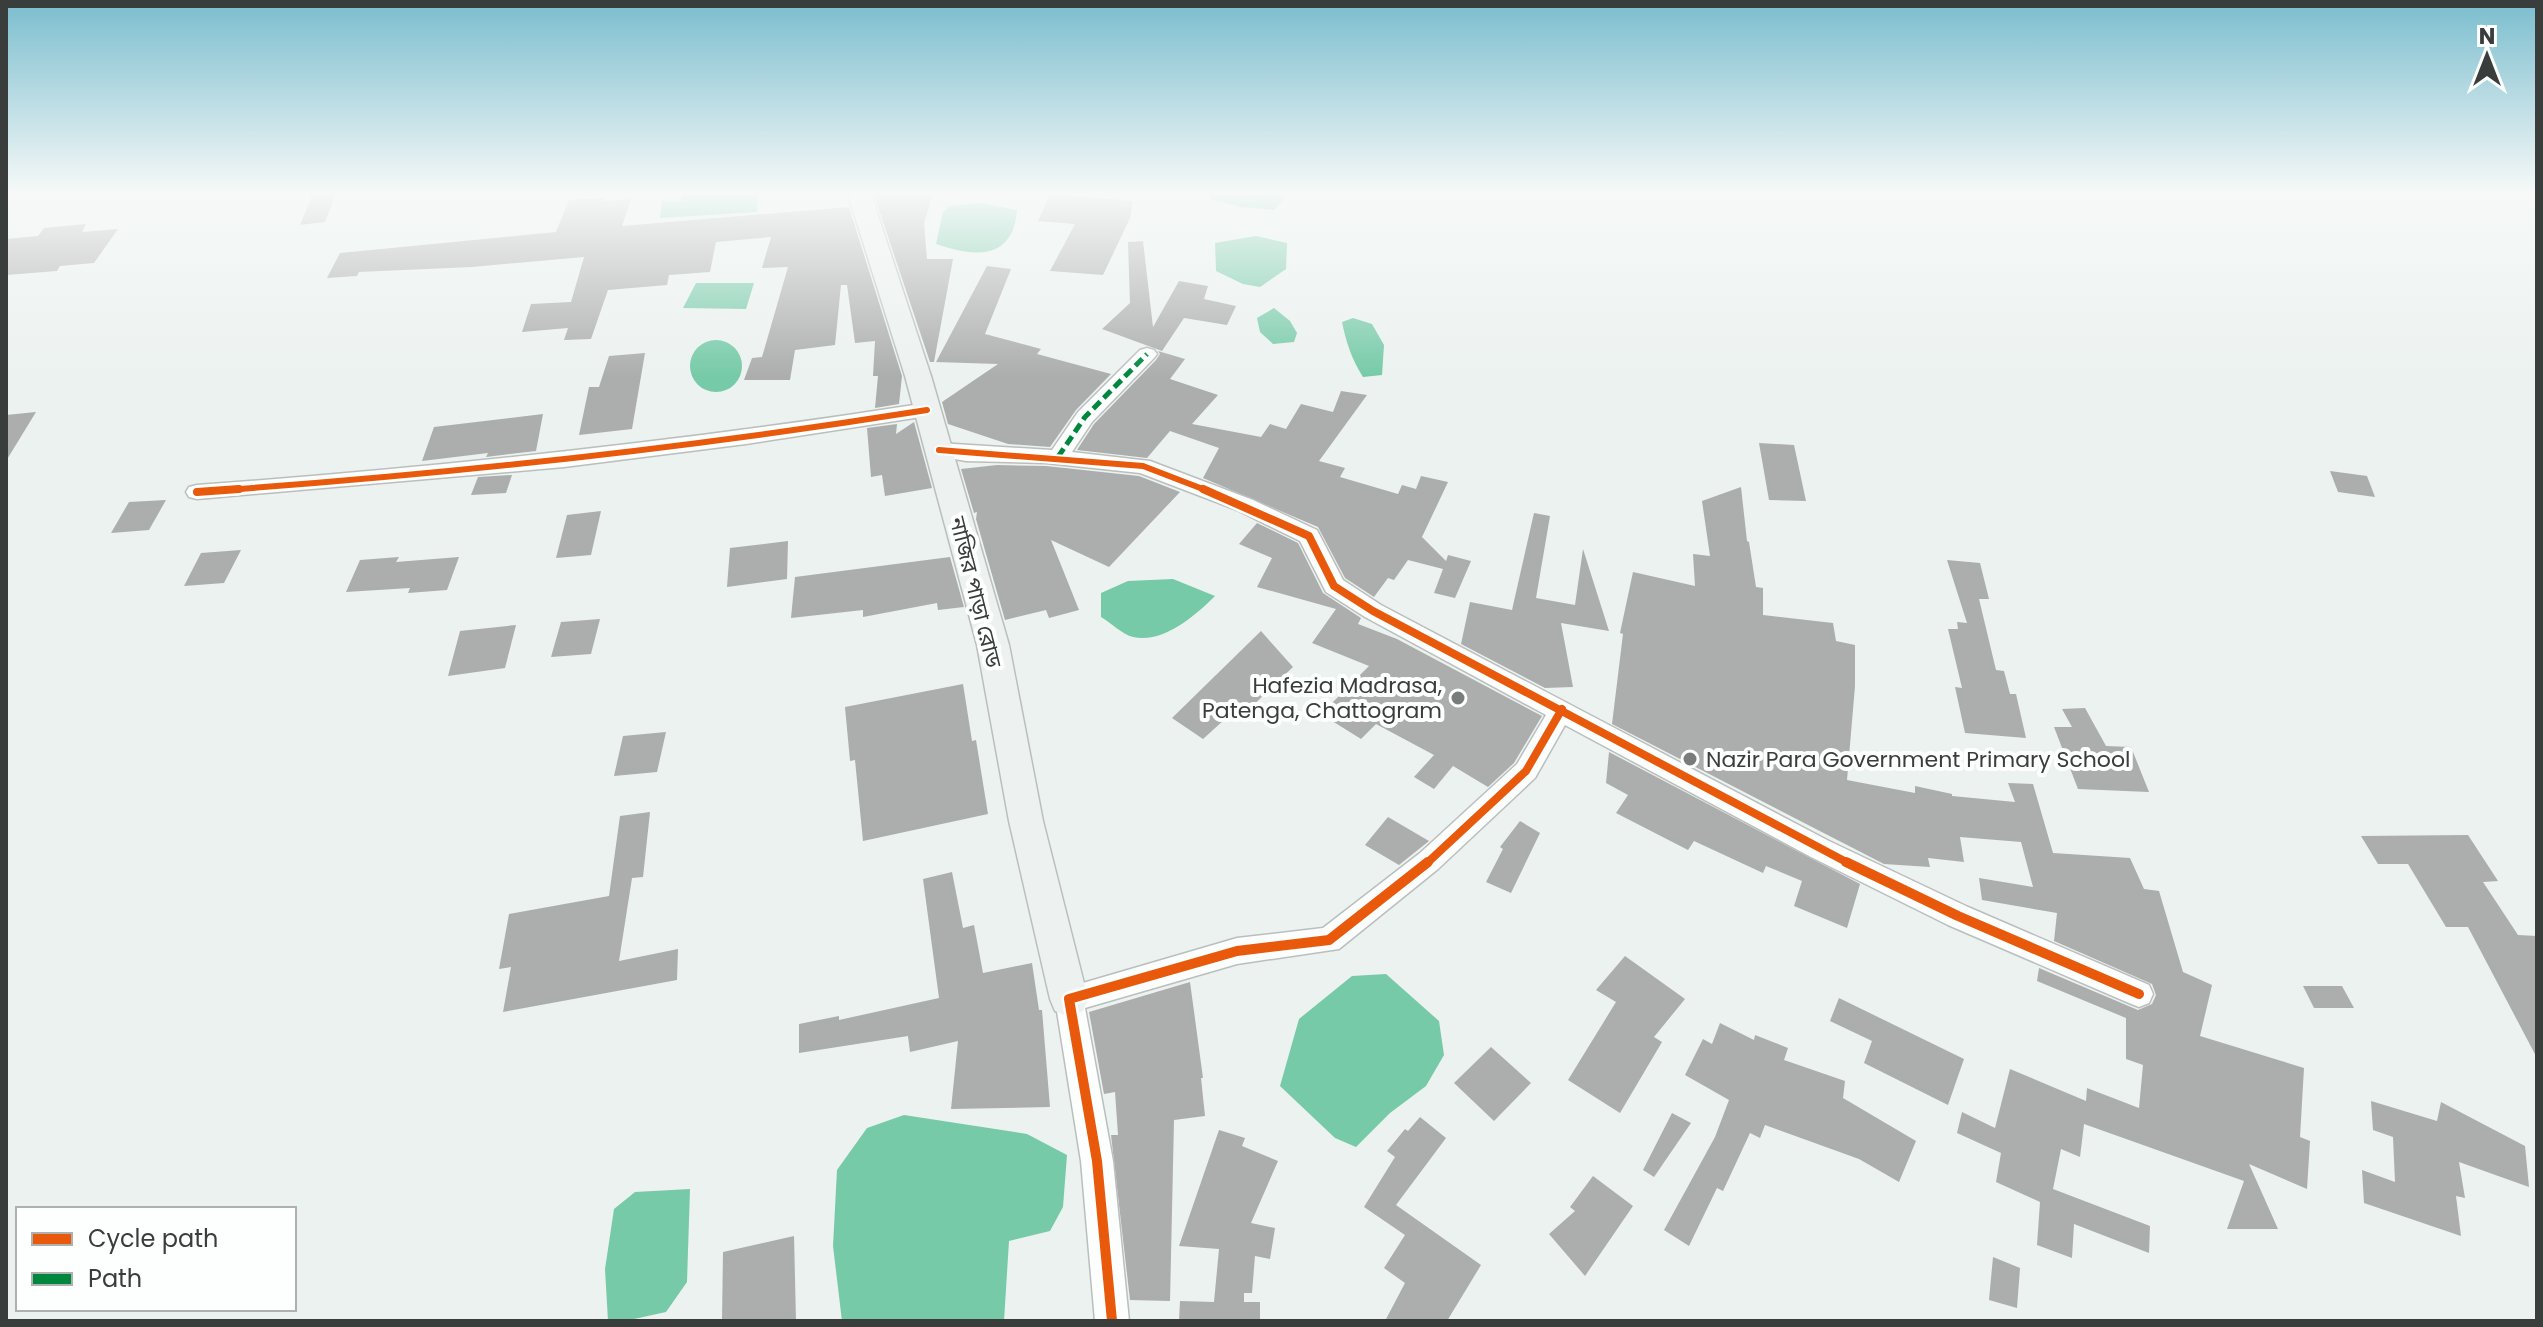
<svg xmlns="http://www.w3.org/2000/svg" width="2543" height="1327" viewBox="0 0 2543 1327" font-family="Poppins,'Noto Sans Bengali',sans-serif">
	<style>
		.water { fill: #76caa8 }
		.building { fill: #abaeac }
		.lines { fill: none; stroke-linecap: round; stroke-linejoin: round }
		.minor-casing { stroke: #babfbd; stroke-width: 3 }
		.secondary-casing { stroke: #babfbd; stroke-width: 3 }
		.minor { fill: #fcfdfd; fill-rule: evenodd }
		.secondary { fill: #edf1ef; fill-rule: evenodd }
		.quiet { stroke: #00873e; stroke-width: 5; stroke-dasharray: 10 5; stroke-linecap: butt }
		.cycleway-far2-casing { stroke: #fdfffe; stroke-width: 10 }
		.cycleway-far1-casing { stroke: #fdfffe; stroke-width: 13 }
		.cycleway-casing { stroke: #fdfffe; stroke-width: 15 }
		.cycleway-far2 { stroke: #e8590c; stroke-width: 6 }
		.cycleway-far1 { stroke: #e8590c; stroke-width: 8 }
		.cycleway { stroke: #e8590c; stroke-width: 10 }
		.poi-dot { fill: #787c7a; stroke: #fdfffe; stroke-width: 3 }
		.labels { text-anchor: middle; stroke-width: 8; stroke-linejoin: round; paint-order: stroke }
		.street-label { font-size: 22px; fill: #393d3b; stroke: #fdfffe }
		.poi-label { font-size: 22px; fill: #393d3b; stroke: #fdfffe; text-anchor: end }
	</style>
	<rect width="100%" height="100%" fill="#ecf2ef"/>
	<g class="water">
		<path d="M682,191H758L757,212L660,218L662,201H681Z"/>
		<path d="M1210,191H1291L1274,210L1241,207L1210,199Z"/>
		<path d="M980,203L1017,210C1013,261 974,257 936,244L943,212L950,206Z"/>
		<path d="M1256,236L1287,243L1286,269L1260,287L1243,284L1216,271L1215,243Z"/>
		<path d="M696,283H754L746,309L683,308Z"/>
		<path d="M1274,308L1290,321L1297,333L1294,342L1273,344L1260,332L1257,318Z"/>
		<path d="M1353,318L1372,324L1384,345L1382,375L1363,377C1352,360 1346,342 1342,322Z"/>
		<circle cx="716" cy="366" r="26"/>
		<path d="M1173,579L1215,596C1196,615 1163,644 1133,637C1123,635 1110,622 1101,617V593L1128,581Z"/>
		<path d="M1386,974L1439,1021L1444,1055L1426,1086L1390,1113L1356,1147L1335,1138L1280,1086L1299,1019L1352,976Z"/>
		<path d="M904,1115L1027,1134L1067,1155L1063,1207L1050,1231L1009,1241L1004,1321H842L833,1246L837,1170L867,1128Z"/>
		<path d="M690,1189L687,1282L666,1312L625,1321H608L605,1269L614,1209L635,1192Z"/>
	</g>
	<g class="building">
		<path d="M337,191L325,222L300,225L313,193Z"/>
		<path d="M876,191H934L924,223L927,259H953L934,362H930L874,195Z"/>
		<path d="M1050,194L1133,201L1130,218L1103,275L1050,271L1075,224L1038,221Z"/>
		<path d="M604,198L603,201L631,199L622,226L849,207L902,376L899,404L875,408L878,376H873L875,341L855,343L847,285H841L835,345L795,350L790,380H744L752,358L762,357L788,267L762,268L771,237L716,242L710,272L669,275L667,285L608,290L591,339L564,340L568,328L522,332L531,304L571,302L584,257L472,267L359,272L357,276L327,278L340,253L556,232L569,200Z"/>
		<path d="M86,224L82,232L118,229L94,263L60,266L57,271L6,275V239L38,236L44,228Z"/>
		<path d="M1143,241L1153,327L1179,281L1208,286L1204,299L1236,306L1227,325L1184,318L1162,351L1102,329L1130,303L1128,242Z"/>
		<path d="M987,266L1011,269L985,334L1041,349L1037,354L1111,374L1076,410L1050,447L1008,444L948,424L942,402L998,364L936,362Z"/>
		<path d="M1158,351L1185,359L1170,379L1218,395L1192,424L1261,437L1270,424L1286,429L1301,404L1333,412L1341,391L1367,395L1319,461L1345,468L1340,477L1398,494L1402,485L1416,489L1421,476L1448,482L1422,537L1446,561L1448,555L1471,561L1455,598L1434,593L1443,569L1408,560L1394,580L1388,578L1374,597L1345,578L1318,527L1203,478L1219,448L1170,431L1147,458L1077,450L1094,424L1156,360L1160,354Z"/>
		<path d="M645,353L632,429L579,435L589,387H599L609,356Z"/>
		<path d="M36,412L6,461V415Z"/>
		<path d="M543,414L536,451L486,457L488,453L422,461L434,427Z"/>
		<path d="M914,422L932,488L885,496L882,475L871,477L867,428L897,424L896,434Z"/>
		<path d="M1759,443L1794,445L1806,501L1769,500Z"/>
		<path d="M997,465L1046,466L1139,476L1180,492L1109,567L1051,540L1079,610L1049,618L1046,610L1005,620L976,519L977,512L974,513L961,469Z"/>
		<path d="M2330,471L2367,476L2375,497L2338,492Z"/>
		<path d="M512,475L506,493L471,495L478,477Z"/>
		<path d="M1741,487L1747,541L1749,542L1756,587L1763,588V615L1833,623L1836,641L1855,645V686L1847,780L1915,793V786L1952,794V796L2015,802L2008,783L2033,784L2053,853L2130,858L2144,889L2159,891L2183,972L2212,985L2200,1036L2304,1068L2300,1137L2310,1141L2307,1189L2249,1164L2278,1229H2227L2244,1181L2084,1124L2080,1157L2061,1149L2053,1189L2150,1226L2149,1253L2074,1224L2072,1258L2037,1245L2040,1202L1996,1182L2001,1153L1957,1133L1962,1112L1995,1128L2010,1069L2086,1101L2087,1088L2139,1108L2143,1065L2126,1059V1018L2037,981L2039,968L2138,1010L2152,1004L2156,995L2152,984L2054,941L2057,913L1982,900L1979,878L2033,887L2021,842L1960,837L1964,862L1928,858L1930,867L1884,864L1612,724L1623,634L1620,633L1633,572L1695,586L1693,554L1710,556L1702,501Z"/>
		<path d="M166,500L149,530L111,533L129,502Z"/>
		<path d="M601,511L591,555L556,558L567,515Z"/>
		<path d="M1534,513L1550,516L1536,598L1575,605L1583,549L1609,631L1561,623L1573,687L1545,688L1461,644L1470,602L1512,610Z"/>
		<path d="M1257,523L1298,543L1323,593L1361,618L1358,624L1397,639L1542,716L1514,763L1488,787L1453,766L1434,789L1414,777L1434,755L1376,724L1361,739L1321,714L1369,666L1312,643L1336,609L1257,587L1272,558L1239,544Z"/>
		<path d="M788,541L787,579L727,587L730,548Z"/>
		<path d="M241,550L224,583L184,586L201,553Z"/>
		<path d="M399,557L396,562L459,557L447,590L408,593L410,588L346,592L360,560Z"/>
		<path d="M950,557L964,607L938,610L937,603L863,617V610L791,618L795,577Z"/>
		<path d="M1947,560L1980,563L1989,599H1979L1996,670L2004,671L2010,694H2016L2026,738L1965,733L1955,687L1962,688L1948,629H1958L1957,622L1967,623Z"/>
		<path d="M600,619L591,654L551,657L561,622Z"/>
		<path d="M516,625L505,668L448,676L460,631Z"/>
		<path d="M1261,631L1293,667L1243,715L1235,710L1203,739L1172,718Z"/>
		<path d="M963,684L972,741L976,740L988,814L863,841L855,760L850,761L845,707Z"/>
		<path d="M2085,708L2106,746L2131,747L2149,792L2078,789L2054,727H2072L2062,709Z"/>
		<path d="M666,732L657,772L614,776L623,736Z"/>
		<path d="M1609,752L1860,884L1847,928L1794,906L1802,881L1766,866L1763,873L1694,841L1688,850L1616,813L1628,795L1606,783Z"/>
		<path d="M650,812L643,877L632,878L619,961L678,949L677,980L503,1012L511,967L499,969L509,914L609,896L620,816Z"/>
		<path d="M1388,817L1429,841L1399,865L1365,845Z"/>
		<path d="M1520,821L1540,833L1511,893L1486,882L1503,849L1500,847Z"/>
		<path d="M2468,835L2498,881L2483,882L2518,935L2537,936V1058L2468,927H2446L2408,864H2378L2361,836Z"/>
		<path d="M952,872L963,928L974,925L983,973L1032,963L1039,1010H1042L1050,1107L951,1109L958,1041L910,1052L908,1036L799,1053V1024L839,1016V1020L939,998L923,879Z"/>
		<path d="M1625,956L1685,999L1654,1037L1662,1042L1620,1113L1568,1080L1616,1002L1596,990Z"/>
		<path d="M1190,982L1203,1078H1201L1205,1116L1174,1120L1170,1301L1130,1300L1111,1135H1118L1115,1092L1104,1094L1089,1012Z"/>
		<path d="M2303,986H2342L2354,1008H2314Z"/>
		<path d="M1839,998L1964,1059L1948,1105L1864,1063L1872,1041L1830,1021Z"/>
		<path d="M1720,1023L1754,1040L1755,1035L1788,1048L1784,1060L1845,1081L1843,1098L1916,1141L1899,1182L1859,1159L1765,1125L1760,1138L1750,1133L1723,1191L1717,1188L1689,1246L1664,1230L1715,1137L1729,1100L1685,1075L1703,1039L1712,1044Z"/>
		<path d="M1491,1047L1531,1083L1494,1121L1454,1083Z"/>
		<path d="M2371,1101L2437,1121L2441,1102L2525,1146L2529,1187L2459,1162L2465,1198L2456,1196L2461,1236L2364,1203L2362,1170L2395,1182L2393,1137L2373,1130Z"/>
		<path d="M1672,1113L1691,1123L1654,1177L1643,1170Z"/>
		<path d="M1420,1117L1446,1138L1396,1205L1481,1265L1447,1321H1385L1405,1283L1384,1268L1405,1235L1364,1207L1395,1157L1387,1151L1405,1129L1408,1131Z"/>
		<path d="M1219,1130L1245,1138L1242,1146L1278,1161L1251,1223L1275,1228L1270,1259L1255,1256L1252,1293H1244V1302H1260V1321H1179L1180,1301L1214,1302L1219,1249L1179,1246Z"/>
		<path d="M1593,1176L1633,1206L1585,1276L1549,1234L1575,1211L1570,1207Z"/>
		<path d="M794,1236L796,1321H722L723,1252Z"/>
		<path d="M1993,1257L2020,1268L2017,1308L1989,1300Z"/>
	</g>
	<g class="lines">
		<defs>
			<g id="minor">
				<path d="M1147,348L1154,350L1157,354L1154,358L1092,422L1072,452L1150,461L1253,500L1317,530L1343,580L1381,605L1829,841L1968,907L2149,985L2153,994L2149,1003L2139,1007L2129,1003L1948,925L1811,857L1565,725L1535,778L1438,869L1339,949L1237,964L1085,1008L1113,1161L1129,1321H1095L1081,1161L1055,999L1059,990L1237,938L1323,928L1420,853L1517,764L1546,715L1365,617L1326,592L1300,541L1237,510L1140,473L1046,463L966,461L932,455L929,450L932,445L939,443L1052,450L1078,412L1140,350Z"/>
				<path d="M927,403L934,405L937,410L934,415L746,444L564,467L197,499L189,497L186,492L189,487L197,485C442,467 685,441 927,403Z"/>
			</g>
			<path id="secondary" d="M847,191H870L931,376L1009,645L1043,821L1088,999L1083,1011L1069,1017L1055,1011L1050,999L1009,821L977,645L905,376Z"/>
		</defs>
		<use href="#minor" class="minor-casing"/>
		<use href="#secondary" class="secondary-casing"/>
		<use href="#minor" class="minor"/>
		<use href="#secondary" class="secondary"/>
		<path class="quiet" d="M1058,457L1085,417L1147,354"/>
		<defs>
			<g id="cycleway-far2">
				<path d="M939,450L1143,466L1208,491"/>
				<path d="M211,491C451,474 689,448 927,410"/>
			</g>
			<g id="cycleway-far1">
				<path d="M1203,489L1309,536L1334,586L1373,611L1850,864"/>
				<path d="M197,492L239,489"/>
				<path d="M1426,864L1526,771L1562,709"/>
			</g>
			<g id="cycleway">
				<path d="M1846,862L1958,916L2139,994"/>
				<path d="M1112,1321L1097,1161L1069,999L1237,951L1329,940L1428,862"/>
			</g>
		</defs>
		<use href="#cycleway-far2" class="cycleway-far2-casing"/>
		<use href="#cycleway-far1" class="cycleway-far1-casing"/>
		<use href="#cycleway" class="cycleway-casing"/>
		<use href="#cycleway-far2" class="cycleway-far2"/>
		<use href="#cycleway-far1" class="cycleway-far1"/>
		<use href="#cycleway" class="cycleway"/>
	</g>
	<linearGradient id="sky" x2="0" y2="1"><stop stop-color="#7abdce"/><stop offset="0.51" stop-color="#f6f9f8"/><stop offset="1" stop-color="#f6f9f8" stop-opacity="0"/></linearGradient>
	<rect width="2543" height="377" fill="url(#sky)"/>
	<g class="poi-dot">
		<circle cx="1458" cy="698" r="8"/>
		<circle cx="1690" cy="759" r="8"/>
	</g>
	<g class="labels">
		<g class="street-label">
			<text transform="translate(976 592) rotate(76)" y="8">নাজির পাড়া রোড</text>
		</g>
		<g class="poi-label">
			<text x="1442" y="693">Hafezia Madrasa,<tspan x="1442" dy="25">Patenga, Chattogram</tspan></text>
			<text x="1706" y="767" text-anchor="start">Nazir Para Government Primary School</text>
		</g>
	</g>
	<rect width="2543" height="1327" fill="none" stroke="#393d3b" stroke-width="16"/>
	<rect x="16" y="1207" width="280" height="104" fill="#fdfffe" stroke="#afb1b0" stroke-width="2"/>
	<rect x="32" y="1233" width="40" height="12" fill="#e8590c" stroke="#afb1b0" stroke-width="2"/>
	<text x="88" y="1247" font-size="24" fill="#393d3b">Cycle path</text>
	<rect x="32" y="1273" width="40" height="12" fill="#00873e" stroke="#afb1b0" stroke-width="2"/>
	<text x="88" y="1287" font-size="24" fill="#393d3b">Path</text>
	<g transform="translate(2487 56)" stroke="#fdfffe" stroke-width="6" paint-order="stroke">
	<path d="M0-6L14 30L0 20L-14 30Z" fill="#393d3b"/>
	<text y="-12" font-size="22" font-weight="bold" text-anchor="middle" fill="#393d3b">N</text>
	</g>
</svg>
